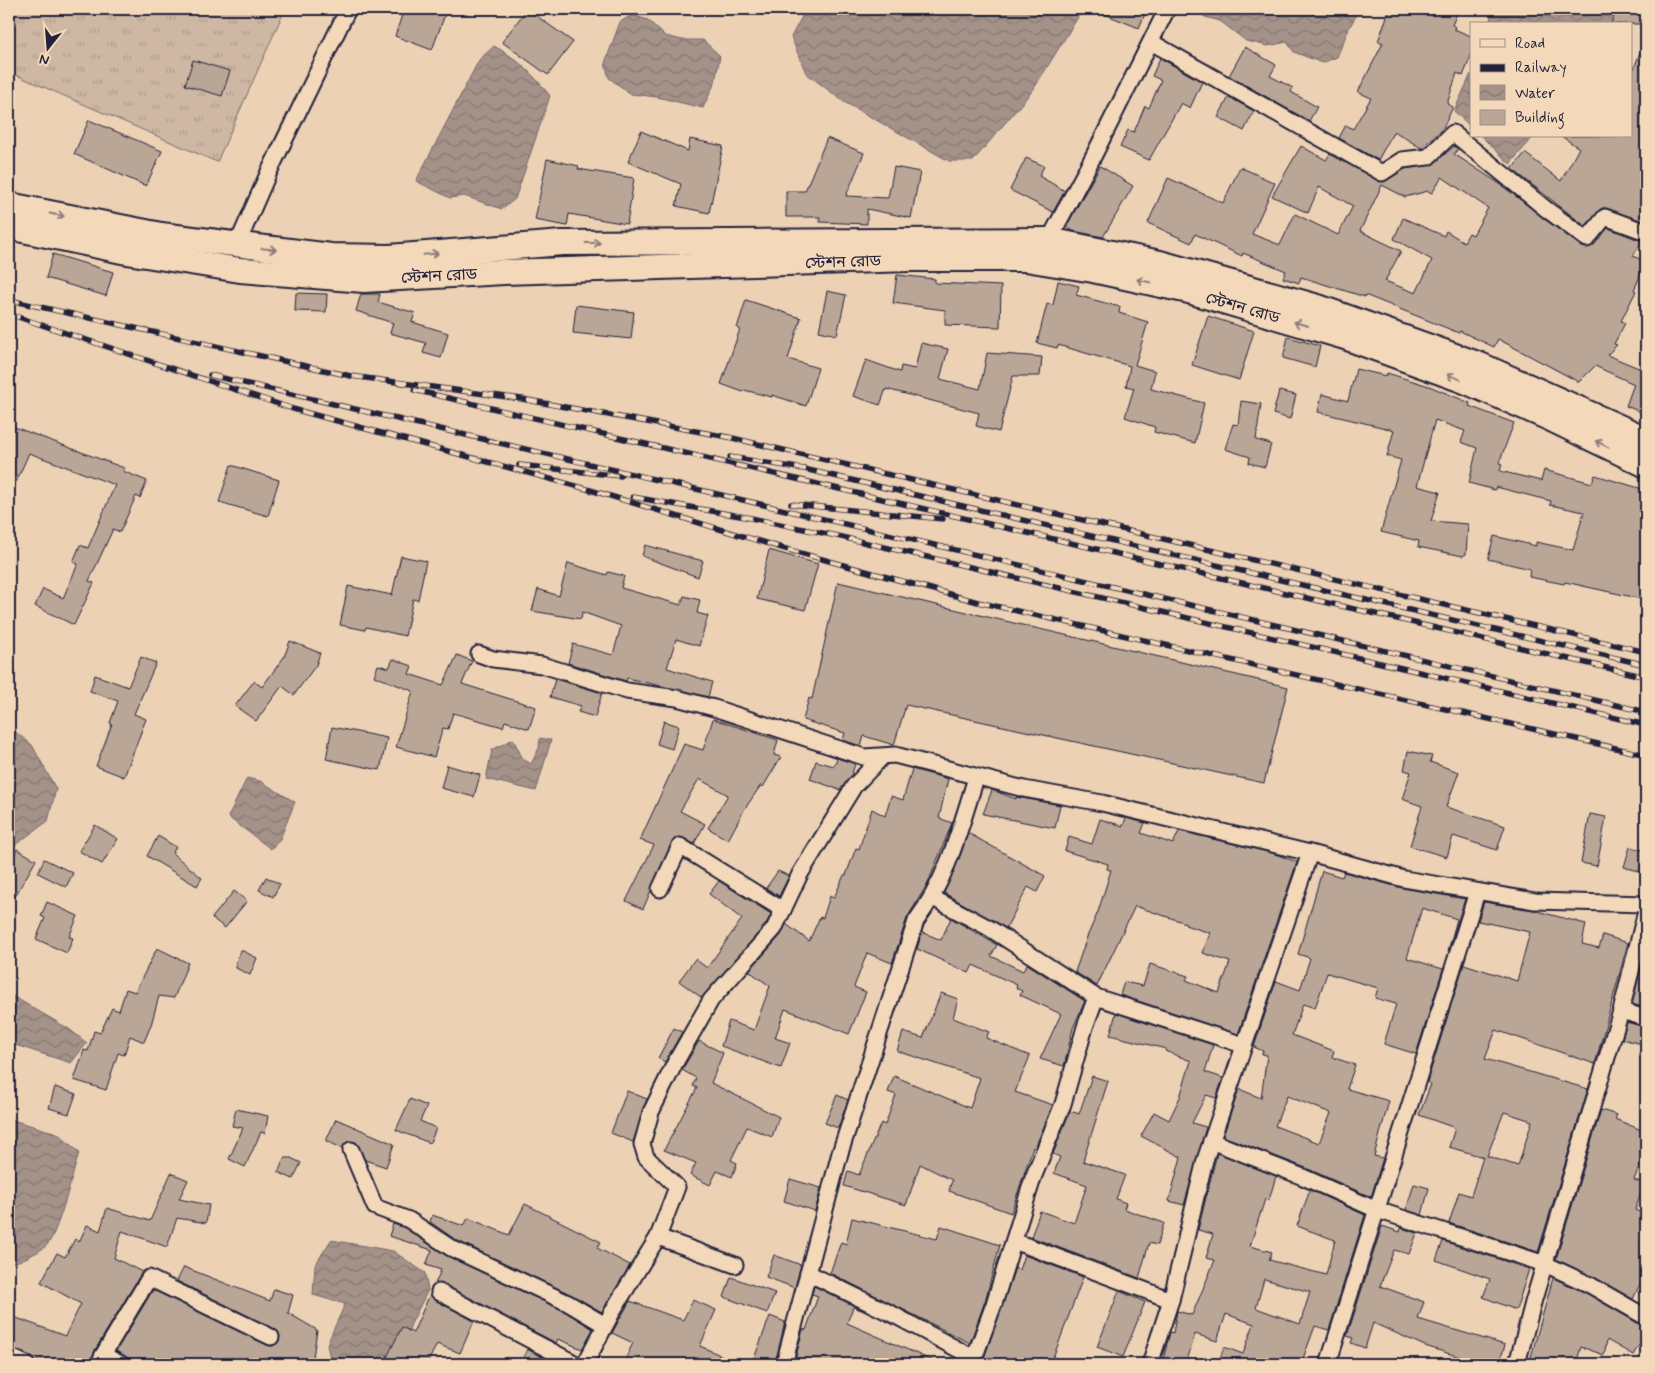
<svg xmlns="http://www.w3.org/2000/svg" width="1655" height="1373" viewBox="0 0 1655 1373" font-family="Mynerve,'Noto Sans Bengali',sans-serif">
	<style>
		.grass { fill: url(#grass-tufts); stroke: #786c6f }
		.water { fill: url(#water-waves); stroke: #70656a }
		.building { fill: #b9a697; stroke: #22223b; fill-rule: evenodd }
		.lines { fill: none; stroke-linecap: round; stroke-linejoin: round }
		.minor-casing { stroke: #22223b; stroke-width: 19 }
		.primary-casing { stroke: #22223b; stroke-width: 28 }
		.minor { stroke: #f4d8ba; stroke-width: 15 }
		.primary { stroke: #f4d8ba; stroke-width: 24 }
		.rail-casing { stroke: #22223b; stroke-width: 5.5 }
		.rail { stroke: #f4d8ba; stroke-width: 4; stroke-dasharray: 11; stroke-linecap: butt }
		.oneway { stroke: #8b7d7a }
		.labels { text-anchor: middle; stroke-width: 4; stroke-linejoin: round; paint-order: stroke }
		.street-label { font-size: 16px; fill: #22223b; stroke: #f4d8ba }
	</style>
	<defs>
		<pattern id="grass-tufts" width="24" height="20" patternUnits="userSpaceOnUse" patternTransform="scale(1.25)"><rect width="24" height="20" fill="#ceb7a3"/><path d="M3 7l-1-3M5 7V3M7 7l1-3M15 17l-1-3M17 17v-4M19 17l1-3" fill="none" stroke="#b19d8d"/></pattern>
		<pattern id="water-waves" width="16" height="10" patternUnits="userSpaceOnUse" patternTransform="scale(1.25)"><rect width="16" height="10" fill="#a49289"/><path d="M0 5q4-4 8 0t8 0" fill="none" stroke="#857771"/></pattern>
	</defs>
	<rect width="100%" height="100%" fill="#ecd1b5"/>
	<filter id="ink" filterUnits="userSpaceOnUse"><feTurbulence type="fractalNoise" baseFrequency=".02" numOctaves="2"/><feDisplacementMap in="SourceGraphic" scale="10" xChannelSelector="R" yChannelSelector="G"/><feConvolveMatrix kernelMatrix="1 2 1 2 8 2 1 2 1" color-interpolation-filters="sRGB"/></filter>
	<g filter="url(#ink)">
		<path class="grass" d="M9,9H285L217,162L9,72Z"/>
		<g class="water">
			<path d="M806,9H1083L1033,90L973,161H949L844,102L806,73L791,37Z"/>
			<path d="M1195,9H1360L1349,28L1337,57L1322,63L1294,52L1287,42L1268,46L1246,41L1220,21L1205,17Z"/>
			<path d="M1493,9H1617L1622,24H1489Z"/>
			<path d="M632,15L648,20L665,36L682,40H703L720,56L715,82L703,108L657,97L631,94L609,78L605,63L620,22Z"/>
			<path d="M494,46C517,58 534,75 550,96L515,199L502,209L464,196L450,198L416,181L479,60Z"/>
			<path d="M1471,74V127L1454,111Z"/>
			<path d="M1481,136H1534L1510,164Z"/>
			<path d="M9,727L32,745L56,789L48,821L15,845L9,857Z"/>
			<path d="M540,738L551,740L536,791L486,779L492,750L513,739L523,759L531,764L539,748Z"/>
			<path d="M247,778L260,781L295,802L280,839L271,849L228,817Z"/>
			<path d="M9,994L69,1029L87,1043L71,1063L9,1043Z"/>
			<path d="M9,1119L57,1133L79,1152C74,1170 58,1233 47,1245C37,1254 21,1260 9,1265Z"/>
			<path d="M331,1240L393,1251L425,1273L428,1290L411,1324L396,1364H331L327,1344L345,1304L313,1295L315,1265Z"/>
		</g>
		<g class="building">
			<path d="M404,9H447L432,50L395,36Z"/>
			<path d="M527,9L573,42L548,75L502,42Z"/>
			<path d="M1092,9H1147L1139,28Z"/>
			<path d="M1390,9H1459L1452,25L1455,27L1454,29L1471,36V56L1463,76L1457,73L1447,104L1453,107L1442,130L1421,148L1394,131L1378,160L1339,138L1346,125L1353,129L1371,98L1358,92L1383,43L1378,41Z"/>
			<path d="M1617,9H1646V24H1611Z"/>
			<path d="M1644,41H1646V214L1643,221L1603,208L1585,226L1512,169L1525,153L1561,181L1579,148L1561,136H1631V77Z"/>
			<path d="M1245,47L1276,65L1270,76L1293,88L1291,92L1317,107L1309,121L1229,76Z"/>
			<path d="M1160,58L1202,82L1190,108L1181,103L1149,160L1120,147L1128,130L1134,132L1145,106L1149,108L1161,80L1152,76Z"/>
			<path d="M193,60L230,71L222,96L185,85Z"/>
			<path d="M1229,97L1254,111L1244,131L1218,117Z"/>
			<path d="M89,120L162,151L146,186L74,154Z"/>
			<path d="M641,131L688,151L690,139L723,146L709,213L676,206L681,184L628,162Z"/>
			<path d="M827,138L864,153L846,196L888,198L894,167L920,172L911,218L867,209V224L820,222V217H786V191H805Z"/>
			<path d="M1301,146L1326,160L1330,154L1382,182L1405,169L1434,164L1454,146L1458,149L1454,154L1500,184L1582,247H1591L1608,228L1642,241L1633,256L1646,262L1634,290L1636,291L1621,321L1625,323L1614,344L1617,345L1607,355L1641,369L1646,357V414L1626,406L1634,384L1595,366L1579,382L1498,339L1494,347L1460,331L1459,333L1365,295V297L1301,277L1299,283L1283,278L1286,271L1243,253L1242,256L1195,234L1191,243L1148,223L1168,178L1223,203L1240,167L1275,183L1252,234L1280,245L1295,214L1338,235L1353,206L1319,187L1308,213L1272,196ZM1442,177L1488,208L1473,235L1469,233L1464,242L1446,231L1444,236L1403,218L1394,239L1432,260L1416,293L1385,281L1401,251L1360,231L1382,185L1405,197L1428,191L1432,193Z"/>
			<path d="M1026,158L1044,166L1039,176L1065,191L1053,212L1010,190Z"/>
			<path d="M547,159L579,166L578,169L634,178L627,224L569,214L567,226L535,220Z"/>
			<path d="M1100,166L1133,186L1103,237L1073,231L1066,227Z"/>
			<path d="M53,254L113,272L106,296L46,278Z"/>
			<path d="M897,275L935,279V283L1001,286L1000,327L945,325V310L893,303Z"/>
			<path d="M1058,281L1079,286L1076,295L1120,307L1119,313L1148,322L1135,365L1155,371L1151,389L1204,403L1195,443L1154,432L1155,427L1125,417L1134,388L1126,386L1130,366L1058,345L1057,348L1037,343L1047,304L1053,305Z"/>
			<path d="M827,291L846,295L837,335L819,331Z"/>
			<path d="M296,293L327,294L326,312L295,311Z"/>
			<path d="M361,294H380L378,302L415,313L412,322L448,333L441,358L423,353L426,343L390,333L393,323L356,311Z"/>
			<path d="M746,300L801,318L788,359L818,368L806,406L772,395V397L744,390L743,392L721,384L740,329L737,328Z"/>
			<path d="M576,305L634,312L631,339L573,333Z"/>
			<path d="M1208,316L1254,331L1239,380L1192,365Z"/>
			<path d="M1288,337L1320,346L1315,367L1283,358Z"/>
			<path d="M921,343L948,349L940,379L980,389L987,353L1042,357L1040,376H1013L999,432L976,426L979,413L886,389L880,405L853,396L866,360L900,372L901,366L915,369Z"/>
			<path d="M1356,369L1386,376L1387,373L1429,386L1470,403L1469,406L1514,423L1499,463L1502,464L1500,471L1541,481L1544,470L1592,483L1595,475L1646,490V600L1565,582L1564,584L1529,577L1530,569L1488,559L1494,536L1536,546V542L1573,550L1584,512L1550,505L1551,501L1496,487L1495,490L1469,483L1477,448L1461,442L1465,431L1435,420L1417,486L1440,492L1431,521L1468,524L1466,554L1463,556L1418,547L1419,541L1381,532L1401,460L1387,456L1394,430L1318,412L1322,394L1348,401Z"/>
			<path d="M1279,391L1296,395L1290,419L1273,414Z"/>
			<path d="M1241,401L1261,404L1256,440L1271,444L1265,467L1249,463L1250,457L1225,449L1233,424L1238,425Z"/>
			<path d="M9,425L124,468L123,471L147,481L140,498L136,496L120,532L113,529L89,581L94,583L74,625L35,606L43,589L63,598L78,564L73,562L80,545L88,548L115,485L29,453L9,498Z"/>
			<path d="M231,465L279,480L268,516L219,502Z"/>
			<path d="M645,545L703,561L698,577L642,556Z"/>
			<path d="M769,550L818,564L805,610L757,599Z"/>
			<path d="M401,556L426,561L418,600L413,599L405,636L366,627L365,630L340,625L348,586L392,595Z"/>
			<path d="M568,563L607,575L608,572L624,576L621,588L681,605L684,596L700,600L697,613L708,616L699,646L676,639L667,668L712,682L708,697L627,678L626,681L568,663L573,644L613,655L621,626L582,612L581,619L532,611L538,589L559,596Z"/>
			<path d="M838,582L1288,687L1264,783L906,705L894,745L864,736L861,746L843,740L845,733L803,720L809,698L812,699Z"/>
			<path d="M290,641L320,653L316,665L294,695L282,686L256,721L235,706L254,681L262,687L284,657Z"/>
			<path d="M457,655L472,661L462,684L536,707L529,729L505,721L503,727L453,713L448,729L443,728L434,757L396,747L413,691L374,676L378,665L389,668L393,659L412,666L409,674L443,685Z"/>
			<path d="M141,657L156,663L134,714L146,719L124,777L96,766L112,724L110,723L118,701L90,691L95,675L128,687Z"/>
			<path d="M555,679L602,693L595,717L578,712L581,706L550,697Z"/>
			<path d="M713,719L778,740L774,755L781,757L763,787L761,785L744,810L728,840L708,828L728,795L699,779L680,811L705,824L694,844L680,837L672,842L643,909L626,901L654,845L640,840L684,744L703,750Z"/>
			<path d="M664,721L679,726L672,749L657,744Z"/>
			<path d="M332,727L387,738L380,770L326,759Z"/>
			<path d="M1408,751L1432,756L1430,762L1459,772L1446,807L1505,826L1497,850L1453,836L1447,857L1410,846L1422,806L1402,799L1411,772L1404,770Z"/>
			<path d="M837,758L855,764L851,776L840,790L810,779L816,761L834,766Z"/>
			<path d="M447,765L480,775L474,797L441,788Z"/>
			<path d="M912,769L948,779L939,818L952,823L928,883L907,918L892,963L867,953L854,987L866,992L849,1034L785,1009L775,1038L790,1043L781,1068L721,1046L729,1021L754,1030L770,986L749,971L781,935L786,924L809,941L820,917L823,918L830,896L834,898L844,875H846L856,848L859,849L872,809L885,816L891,796L903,800Z"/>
			<path d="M992,790L1016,799V797L1060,805L1055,828L983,814Z"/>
			<path d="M1590,814L1606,817L1597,866L1581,863Z"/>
			<path d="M1126,818L1145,823L1141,833L1173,844L1179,831L1272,853L1297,862L1238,1034L1120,995L1124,982L1143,986L1150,964L1188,976L1186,980L1219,993L1230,962L1203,953L1210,933L1185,925L1186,923L1135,906L1097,986L1075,972L1087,937L1098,912L1111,870L1107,869L1108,864L1065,851L1069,837L1092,844L1100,819L1123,826Z"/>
			<path d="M95,825L118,839L102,864L79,851Z"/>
			<path d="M968,833L1045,876L1037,892L1028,887L1006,928L944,893Z"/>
			<path d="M158,836L176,847L172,853L202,878L197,886L147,856Z"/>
			<path d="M1630,847L1646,851V873L1624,867Z"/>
			<path d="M17,849L36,860L9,907V864Z"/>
			<path d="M44,859L73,873L66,887L38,873Z"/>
			<path d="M778,871L789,876L779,896L766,888Z"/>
			<path d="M1322,871L1342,877L1344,872L1402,888L1465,899L1448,951L1457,919L1422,908L1407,958L1443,969L1416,1054L1384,1044L1396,1004L1375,998L1378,988L1327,973L1315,1008L1303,1004L1292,1035L1334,1051L1332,1057L1355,1065L1347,1089L1389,1101L1374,1156L1383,1158L1371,1197L1306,1168L1223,1136L1239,1089L1261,1098L1267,1055L1262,1054L1263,1051L1254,1047L1276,981L1300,990L1310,958L1298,954ZM1287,1096L1331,1113L1319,1143L1275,1126Z"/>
			<path d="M266,877L280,884L273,897L259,890Z"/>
			<path d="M719,881L771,914L766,924L702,998L679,981L695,959L707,968L742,919L709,894Z"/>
			<path d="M234,891L247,901L225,928L212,918Z"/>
			<path d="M47,902L78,916L69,937L73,938L67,953L36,939L45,918L41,916Z"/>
			<path d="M1484,902L1533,910L1586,924L1582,944L1599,948L1603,935L1628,943L1595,1064L1496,1030L1485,1059L1588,1089L1538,1252L1449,1223L1459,1192L1471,1196L1483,1157L1449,1147L1455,1128L1419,1115L1431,1084L1427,1082L1464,964L1517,981L1530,932L1478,921ZM1504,1112L1532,1121L1518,1166L1487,1156Z"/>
			<path d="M951,918L997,945L991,956L1023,971L1027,964L1085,1001L1073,1028L1064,1066L1040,1059L1061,1014L1020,995L1022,991L1016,988L1017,985L973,965L969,973L917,949L922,932L941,940Z"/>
			<path d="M157,948L188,963L174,998L159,996L151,1025L144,1042L130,1036L124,1055L118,1053L106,1090L74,1080L84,1050L88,1051L94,1031L100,1033L112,1008L119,1011L126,989L135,992Z"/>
			<path d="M1646,949V1008L1632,1004Z"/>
			<path d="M241,950L257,958L250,975L236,968V962Z"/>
			<path d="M941,993L958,999L953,1018L989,1032L986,1038L1030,1056L1015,1092L1053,1105L1035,1148L1033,1147L1011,1213L949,1191L952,1180L920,1164L906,1205L844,1186L848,1171L859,1175L881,1123L885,1125L896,1095L888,1092L894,1076L970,1108L980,1078L897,1051L903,1032L923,1038Z"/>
			<path d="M1116,1013L1213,1045L1205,1072L1223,1078L1216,1098L1206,1095L1192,1123L1206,1127L1184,1205L1169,1201L1181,1157L1141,1136L1154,1112L1169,1120L1180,1097L1191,1061L1165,1051L1166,1049L1110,1035Z"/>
			<path d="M1627,1022L1646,1027V1045L1622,1039Z"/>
			<path d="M674,1028L682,1032L665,1062L658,1058Z"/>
			<path d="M699,1041L723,1053L711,1083L779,1117L772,1137L747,1127L731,1160L737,1163L732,1177L717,1171L710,1185L690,1175L696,1163L664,1150L697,1088L693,1086L696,1078L682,1070Z"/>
			<path d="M1092,1076L1108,1081L1083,1161L1125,1175L1116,1199L1126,1203L1124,1209L1164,1223L1157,1245L1149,1243L1139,1278L1031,1237L1040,1211L1074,1223L1087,1185L1054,1173L1060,1157L1053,1154L1070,1111L1079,1114Z"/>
			<path d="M55,1087L76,1094L69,1114L49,1108Z"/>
			<path d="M627,1091L647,1099L633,1142L611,1133Z"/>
			<path d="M837,1095L848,1100L838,1128L825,1123Z"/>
			<path d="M410,1099L427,1106L420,1121L436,1128L430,1143L396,1130Z"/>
			<path d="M236,1109L268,1116L265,1133L261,1132L245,1167L229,1159L243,1128L232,1126Z"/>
			<path d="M1601,1110L1617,1115L1615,1119L1646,1132V1149L1634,1180L1645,1183L1635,1210L1646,1215V1272L1633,1299L1594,1277L1556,1259Z"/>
			<path d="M336,1119L394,1144L386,1167L365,1160L356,1142L348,1141L342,1148L326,1141Z"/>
			<path d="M1217,1153L1276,1176L1269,1200L1265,1199L1250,1246L1272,1252L1269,1260L1326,1275L1335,1240L1297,1226L1310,1190L1365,1215L1329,1330L1315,1326L1301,1364H1218L1224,1347L1243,1354L1254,1324L1226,1314L1217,1341L1195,1334L1186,1364H1162L1170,1332L1173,1333L1177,1311L1192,1315L1215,1260L1206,1258L1213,1234L1198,1230ZM1264,1279L1310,1292L1300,1324L1256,1308Z"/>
			<path d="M285,1158H291L301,1163L293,1179L278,1172Z"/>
			<path d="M171,1173L188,1180L179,1199L209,1205L206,1223L177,1218L167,1247L122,1231L114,1258L142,1272L95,1350L90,1364H35L30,1356L9,1347V1331L14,1317L65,1336L81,1304L41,1282L57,1253L65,1257L75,1239L79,1242L87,1225L100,1231L107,1208L150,1221Z"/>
			<path d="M790,1179L821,1188L815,1211L784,1201Z"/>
			<path d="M1414,1184L1429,1188L1422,1215L1406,1210Z"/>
			<path d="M525,1204L601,1242L597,1248L630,1265L602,1312L572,1295L456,1240L430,1222L432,1215L464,1226L468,1218L509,1235Z"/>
			<path d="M852,1218L937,1239L941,1226L1000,1245L985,1301L970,1343L830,1273L841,1242L846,1244Z"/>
			<path d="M393,1224L405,1228L447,1256L564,1311L593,1329L582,1349L558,1339L556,1343L443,1284H435L441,1270L426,1265L432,1250L389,1236Z"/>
			<path d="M1382,1226L1400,1232L1401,1228L1417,1233L1409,1254L1394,1250L1380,1286L1424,1302L1418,1319L1505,1345L1499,1364H1482L1425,1346L1373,1323L1365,1348L1351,1343L1353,1338L1347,1336Z"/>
			<path d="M1443,1241L1529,1269L1516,1310L1483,1297L1490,1279L1436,1260Z"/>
			<path d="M774,1255L801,1265L795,1288L766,1277Z"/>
			<path d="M1024,1255L1083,1277L1058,1345L1050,1364H982L1015,1268L1019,1270Z"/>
			<path d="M184,1267L270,1301L274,1289L293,1295L288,1313L317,1330L312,1364H130L128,1358L116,1351L153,1290L267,1345L272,1346L279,1341L280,1336L275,1329L177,1281Z"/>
			<path d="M731,1277L775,1293L767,1313L724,1297Z"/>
			<path d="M1553,1278L1586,1293L1639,1324L1646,1325V1349L1639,1345L1633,1355L1607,1340L1604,1355L1581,1347L1576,1364H1529Z"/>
			<path d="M814,1286L864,1311L853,1307L847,1323L940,1364H794L803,1329L806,1330L818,1296L812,1294Z"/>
			<path d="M1119,1291L1145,1302L1123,1357L1097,1347Z"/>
			<path d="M430,1294L435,1300L474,1321L460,1353L437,1344L427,1364H402L387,1357L402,1327L413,1333Z"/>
			<path d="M693,1300L716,1310L700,1346L740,1364H623L633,1343L612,1333L630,1301L683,1320Z"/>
			<path d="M770,1316L785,1322L775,1364H752Z"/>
			<path d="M527,1349L549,1361L548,1364H521Z"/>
		</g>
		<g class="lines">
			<defs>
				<g id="minor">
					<path d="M1151,42L1382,173L1402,160L1428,157L1453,133L1546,209L1587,239L1605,217L1646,232"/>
					<path d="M1049,240L1092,159L1167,9"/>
					<path d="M237,245L268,174L348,9"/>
					<path d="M479,654L493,659L542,665L627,691L677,698L714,708L864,757L895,755L1024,789L1102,803L1310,853L1404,879L1535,901L1646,904"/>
					<path d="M660,889L680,846L783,910"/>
					<path d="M933,898L989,928L1096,997L1243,1045"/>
					<path d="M1621,1011L1646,1018"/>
					<path d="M1211,1141L1303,1177L1377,1210L1545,1264L1590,1285L1644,1316"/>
					<path d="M351,1150L375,1207L409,1220L451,1248L568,1303L605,1325"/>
					<path d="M658,1237L735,1265"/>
					<path d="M1014,1241L1171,1300"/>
					<path d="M808,1273L894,1315L974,1358"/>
					<path d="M439,1292L576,1364"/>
					<path d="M103,1355L149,1278L271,1337"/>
					<path d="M9,1356L26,1364"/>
					<path d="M99,1363L103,1355L121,1364"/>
					<path d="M585,1364L615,1307L658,1237L677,1187L646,1157L642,1144L651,1112L675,1063L711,1000L774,929L800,874L854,786L881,758"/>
					<path d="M784,1364L840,1153L916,921C948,878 960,828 976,778"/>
					<path d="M972,1364L994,1304L1033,1178L1063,1104L1085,1027L1096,997"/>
					<path d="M1150,1364L1171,1300L1205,1160L1310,853"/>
					<path d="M1328,1364L1477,892"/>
					<path d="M1517,1364L1534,1299L1621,1011L1646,911"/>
				</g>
				<g id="primary">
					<path d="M9,205L161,235L331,256L389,257L562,243L1049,240L1160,263L1318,307L1480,365L1646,439"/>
					<path d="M9,227L127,252L240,270L364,280L504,272L910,259H1026L1093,270L1189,291L1345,337L1465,381L1549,418L1646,465"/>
				</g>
			</defs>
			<use href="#minor" class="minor-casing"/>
			<use href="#primary" class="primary-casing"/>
			<use href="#minor" class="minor"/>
			<use href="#primary" class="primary"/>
			<defs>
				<g id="rail">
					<path d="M9,300L351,376L522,399L728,437L1646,652"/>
					<path d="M9,314L293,409L587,489L782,548L978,602L1646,755"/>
					<path d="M210,375L1646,712"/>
					<path d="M414,390L1646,677"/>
					<path d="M730,457L804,469L1646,665"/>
					<path d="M519,465L621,476"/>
					<path d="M633,497L751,518L837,536L1646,725"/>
					<path d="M791,504L943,519"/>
				</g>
			</defs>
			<use href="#rail" class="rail-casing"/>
			<use href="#rail" class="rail"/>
		</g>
		<defs><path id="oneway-shaft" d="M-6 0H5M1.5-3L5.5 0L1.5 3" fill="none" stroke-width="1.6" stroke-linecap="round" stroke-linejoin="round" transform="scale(1.25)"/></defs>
		<g class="oneway">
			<use href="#oneway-shaft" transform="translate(57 215) rotate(11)"/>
			<use href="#oneway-shaft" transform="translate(593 243)"/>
			<use href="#oneway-shaft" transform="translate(269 249) rotate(6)"/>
			<use href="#oneway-shaft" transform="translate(431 254) rotate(-5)"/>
			<use href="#oneway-shaft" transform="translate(1144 281) rotate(-168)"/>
			<use href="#oneway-shaft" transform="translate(1301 324) rotate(-164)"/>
			<use href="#oneway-shaft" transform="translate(1454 377) rotate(-160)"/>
			<use href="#oneway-shaft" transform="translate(1602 444) rotate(-154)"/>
		</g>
	</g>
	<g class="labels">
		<g class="street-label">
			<text transform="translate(843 261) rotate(-2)" y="6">স্টেশন রোড</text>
			<text transform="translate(439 275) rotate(-3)" y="6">স্টেশন রোড</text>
			<text transform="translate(1243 307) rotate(16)" y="6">স্টেশন রোড</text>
		</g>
	</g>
	<rect width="1655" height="1373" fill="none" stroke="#f4d8ba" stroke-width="30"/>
	<rect x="15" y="15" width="1625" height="1343" fill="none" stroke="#22223b" stroke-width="2" filter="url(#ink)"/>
	<rect x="1470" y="22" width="162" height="115" fill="#f4d8ba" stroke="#a08f87"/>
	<rect x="1480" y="39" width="25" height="8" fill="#f4d8ba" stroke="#a08f87"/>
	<text x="1515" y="48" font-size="15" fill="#22223b">Road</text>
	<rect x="1480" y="64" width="25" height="8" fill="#22223b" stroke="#a08f87"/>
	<text x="1515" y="72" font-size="15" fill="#22223b">Railway</text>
	<rect x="1480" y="85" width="25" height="15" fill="url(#water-waves)" stroke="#a08f87"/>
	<text x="1515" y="98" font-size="15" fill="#22223b">Water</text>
	<rect x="1480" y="110" width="25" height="15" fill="#b9a697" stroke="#a08f87"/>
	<text x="1515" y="122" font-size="15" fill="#22223b">Building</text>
	<g transform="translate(48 48) rotate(197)" stroke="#f4d8ba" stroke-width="4" paint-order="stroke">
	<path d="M0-4L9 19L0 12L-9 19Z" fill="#22223b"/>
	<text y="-8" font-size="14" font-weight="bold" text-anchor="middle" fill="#22223b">N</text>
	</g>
</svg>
